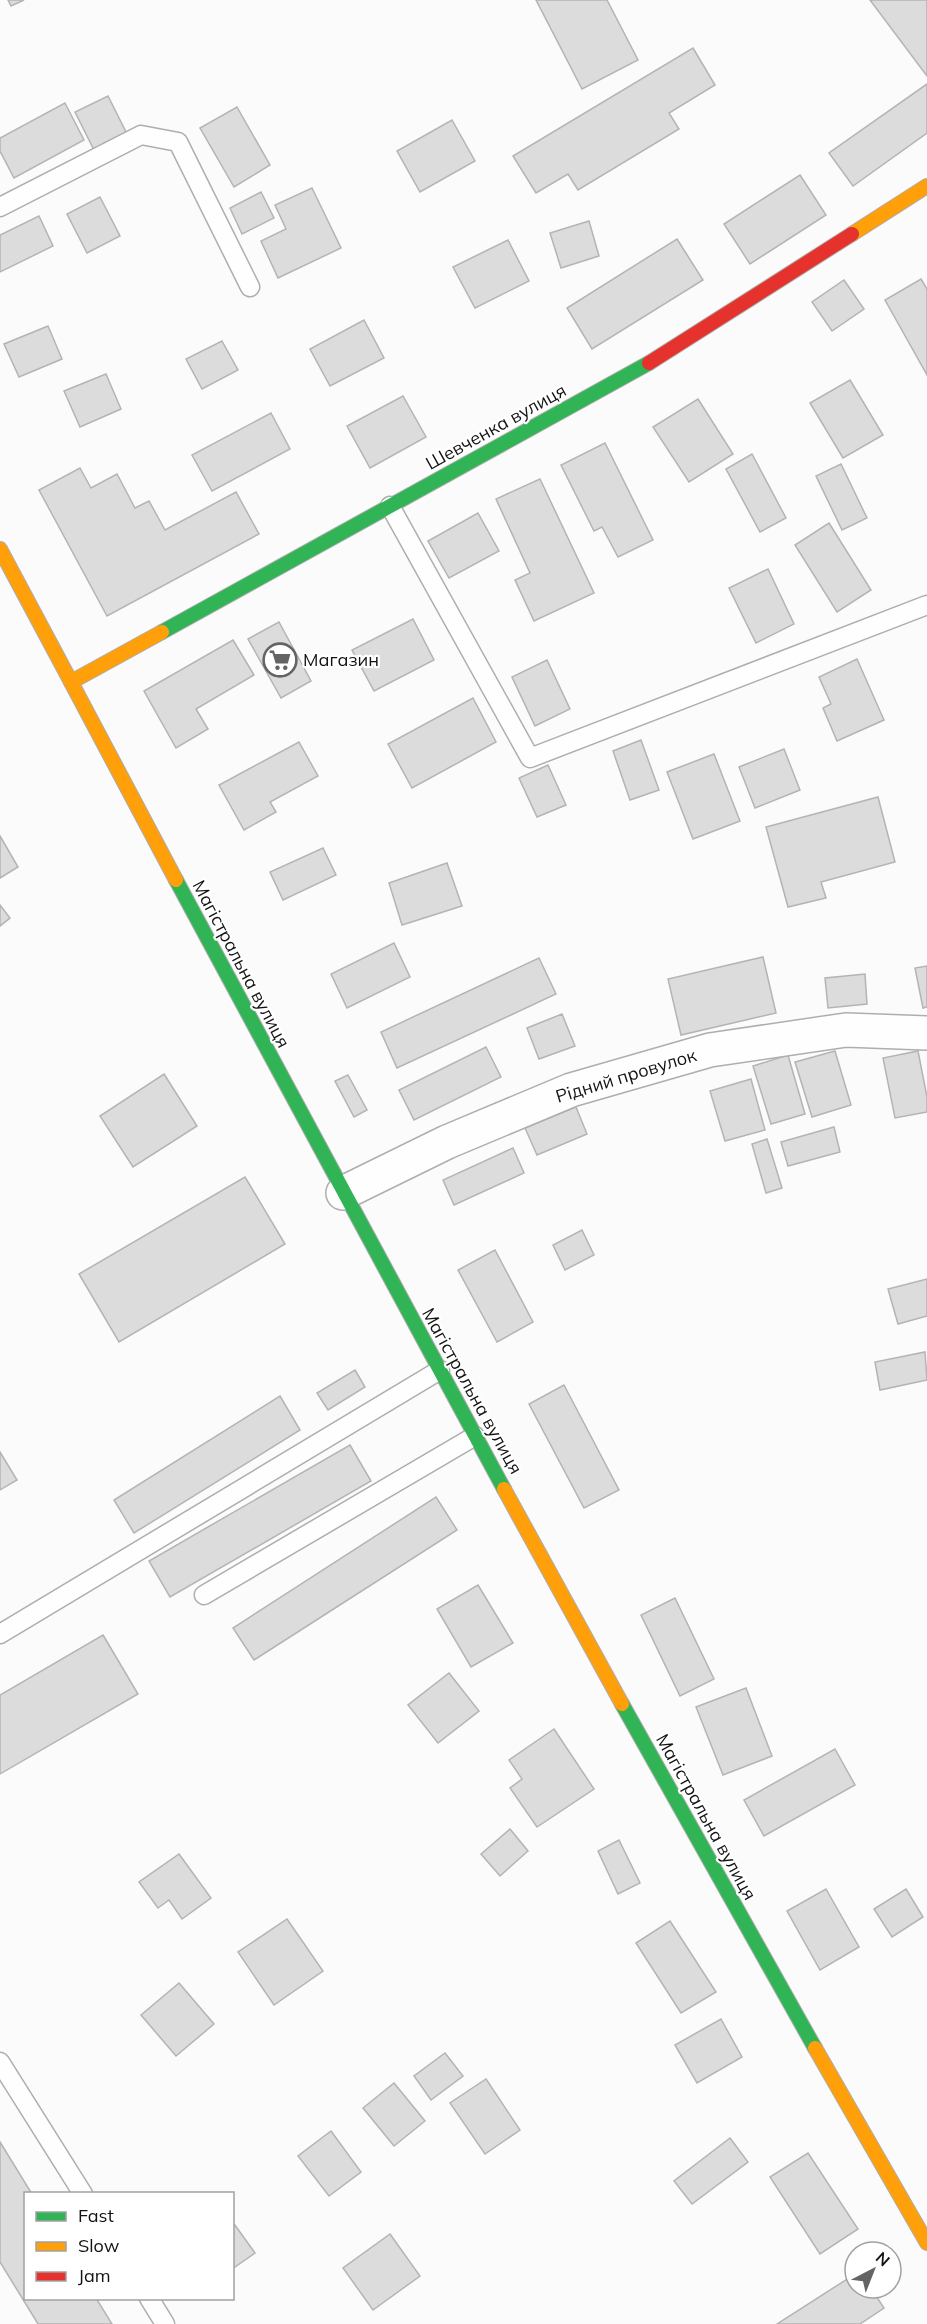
<svg xmlns="http://www.w3.org/2000/svg" width="927" height="2324" viewBox="0 0 927 2324" font-family="Mulish,sans-serif">
	<style>
		.building { fill: #dcdcdc; stroke: #b4b4b5; stroke-width: 1.5 }
		.lines { fill: none; stroke-linecap: round; stroke-linejoin: round }
		.lane-casing { stroke: #aeaeae; stroke-width: 21 }
		.street-casing { stroke: #aeaeae; stroke-width: 36 }
		.fast-casing { stroke: #aeaeae; stroke-width: 16 }
		.slow-casing { stroke: #aeaeae; stroke-width: 16 }
		.jam-casing { stroke: #aeaeae; stroke-width: 16 }
		.lane { stroke: #fefeff; stroke-width: 18 }
		.street { stroke: #fefeff; stroke-width: 33 }
		.fast { stroke: #30b455; stroke-width: 14 }
		.slow { stroke: #ff9f0a; stroke-width: 14 }
		.jam { stroke: #e5322d; stroke-width: 14 }
		.labels { text-anchor: middle; stroke-width: 4.5; stroke-linejoin: round; paint-order: stroke }
		.street-label { font-size: 18px; fill: #131314; stroke: #fff }
		.poi-label { font-size: 18px; fill: #131314; stroke: #fff; text-anchor: start }
	</style>
	<rect width="100%" height="100%" fill="#fbfbfc"/>
	<g class="building">
		<path d="M8,0H24L11,6Z"/>
		<path d="M536,0H607L638,60L582,89Z"/>
		<path d="M870,0H927V76Z"/>
		<path d="M693,48L715,85L669,113L679,129L578,190L568,174L536,193L513,156Z"/>
		<path d="M927,84V133L853,186L829,153Z"/>
		<path d="M108,96L127,134L94,150L75,112Z"/>
		<path d="M65,103L84,140L14,178L0,151V138Z"/>
		<path d="M237,107L270,165L234,187L200,128Z"/>
		<path d="M452,120L475,161L420,192L397,151Z"/>
		<path d="M800,175L826,215L750,264L724,224Z"/>
		<path d="M312,188L341,248L278,278L261,241L286,229L275,205Z"/>
		<path d="M261,192L274,218L242,234L230,208Z"/>
		<path d="M100,197L120,236L87,253L67,214Z"/>
		<path d="M39,216L53,246L0,272V235Z"/>
		<path d="M589,221L599,256L561,268L550,233Z"/>
		<path d="M677,239L703,280L592,349L567,308Z"/>
		<path d="M508,240L529,281L475,308L453,267Z"/>
		<path d="M921,279L927,289V375L885,300Z"/>
		<path d="M844,280L864,309L832,331L812,302Z"/>
		<path d="M364,320L384,358L330,386L310,349Z"/>
		<path d="M48,326L62,359L19,377L4,344Z"/>
		<path d="M222,341L238,370L202,389L186,359Z"/>
		<path d="M106,374L121,409L80,427L64,391Z"/>
		<path d="M850,380L883,435L843,458L810,403Z"/>
		<path d="M403,396L426,437L370,468L347,426Z"/>
		<path d="M698,399L733,454L689,482L653,427Z"/>
		<path d="M271,413L290,449L212,491L192,455Z"/>
		<path d="M605,443L653,540L618,557L602,527L594,531L561,465Z"/>
		<path d="M752,454L786,518L760,532L726,469Z"/>
		<path d="M841,464L867,518L842,530L816,476Z"/>
		<path d="M80,468L91,488L117,474L135,508L149,501L165,530L236,492L259,534L107,616L39,490Z"/>
		<path d="M540,479L594,593L534,621L515,580L530,573L496,499Z"/>
		<path d="M478,513L499,551L449,578L428,541Z"/>
		<path d="M829,523L871,590L837,612L795,545Z"/>
		<path d="M768,569L794,624L756,643L729,588Z"/>
		<path d="M413,619L434,660L374,691L352,650Z"/>
		<path d="M279,622L311,681L281,698L248,639Z"/>
		<path d="M233,640L254,675L196,709L208,729L176,748L144,691Z"/>
		<path d="M857,659L884,720L837,741L823,708L831,704L819,677Z"/>
		<path d="M547,660L570,709L535,726L512,677Z"/>
		<path d="M473,698L496,742L412,788L388,744Z"/>
		<path d="M641,740L659,790L630,800L613,751Z"/>
		<path d="M299,742L318,776L270,802L276,812L244,830L219,785Z"/>
		<path d="M784,749L800,790L755,808L739,767Z"/>
		<path d="M714,754L740,821L693,839L667,772Z"/>
		<path d="M548,765L566,805L537,817L519,778Z"/>
		<path d="M878,797L895,862L821,882L826,898L788,907L766,827Z"/>
		<path d="M0,836L18,867L0,878Z"/>
		<path d="M323,848L336,875L283,900L270,872Z"/>
		<path d="M447,863L462,906L402,925L389,883Z"/>
		<path d="M0,905L10,918L0,926Z"/>
		<path d="M394,943L410,977L347,1008L331,974Z"/>
		<path d="M763,957L776,1013L681,1035L668,979Z"/>
		<path d="M539,958L556,994L397,1068L381,1032Z"/>
		<path d="M927,966V1007L923,1008L915,968Z"/>
		<path d="M865,974L867,1004L828,1008L825,978Z"/>
		<path d="M562,1014L575,1046L539,1059L527,1028Z"/>
		<path d="M486,1047L501,1077L414,1120L399,1090Z"/>
		<path d="M835,1051L851,1105L812,1117L795,1062Z"/>
		<path d="M918,1051L927,1097V1112L895,1118L883,1058Z"/>
		<path d="M788,1055L805,1114L771,1124L753,1066Z"/>
		<path d="M164,1074L197,1126L133,1167L100,1116Z"/>
		<path d="M348,1075L367,1110L354,1117L335,1081Z"/>
		<path d="M751,1079L765,1130L725,1141L710,1091Z"/>
		<path d="M576,1107L587,1134L537,1155L525,1128Z"/>
		<path d="M834,1127L840,1152L788,1166L781,1142Z"/>
		<path d="M767,1139L782,1188L766,1193L752,1144Z"/>
		<path d="M513,1148L524,1173L454,1205L443,1180Z"/>
		<path d="M245,1177L285,1244L119,1342L79,1274Z"/>
		<path d="M582,1230L594,1255L565,1270L553,1245Z"/>
		<path d="M495,1250L533,1322L497,1342L458,1270Z"/>
		<path d="M927,1279V1316L898,1324L888,1289Z"/>
		<path d="M925,1352L927,1380L880,1390L875,1362Z"/>
		<path d="M355,1370L365,1387L328,1410L317,1393Z"/>
		<path d="M564,1385L619,1490L584,1508L529,1404Z"/>
		<path d="M280,1396L300,1430L134,1533L114,1500Z"/>
		<path d="M350,1445L371,1481L170,1597L149,1561Z"/>
		<path d="M0,1452L17,1480L0,1490Z"/>
		<path d="M436,1497L457,1530L254,1660L233,1628Z"/>
		<path d="M478,1585L513,1643L471,1667L437,1609Z"/>
		<path d="M675,1598L714,1679L680,1696L641,1615Z"/>
		<path d="M103,1635L138,1694L0,1774V1695Z"/>
		<path d="M449,1673L479,1711L438,1743L408,1705Z"/>
		<path d="M746,1688L772,1756L723,1775L696,1707Z"/>
		<path d="M554,1729L594,1789L537,1827L510,1788L522,1779L509,1760Z"/>
		<path d="M835,1749L855,1785L764,1836L744,1800Z"/>
		<path d="M510,1829L528,1851L500,1876L481,1854Z"/>
		<path d="M619,1840L640,1883L618,1894L598,1851Z"/>
		<path d="M179,1854L211,1898L182,1919L169,1900L158,1908L139,1882Z"/>
		<path d="M826,1889L859,1947L820,1970L787,1911Z"/>
		<path d="M906,1889L923,1917L892,1937L874,1909Z"/>
		<path d="M287,1919L323,1971L274,2005L238,1952Z"/>
		<path d="M670,1921L716,1992L681,2013L636,1943Z"/>
		<path d="M179,1983L214,2024L176,2056L141,2015Z"/>
		<path d="M721,2019L742,2057L697,2083L675,2045Z"/>
		<path d="M445,2053L463,2076L431,2100L414,2076Z"/>
		<path d="M486,2079L520,2130L485,2154L450,2103Z"/>
		<path d="M394,2083L425,2121L394,2146L363,2108Z"/>
		<path d="M331,2131L361,2172L329,2196L298,2156Z"/>
		<path d="M730,2138L748,2162L692,2204L674,2181Z"/>
		<path d="M0,2142L32,2194H26V2298H96L112,2324H38L0,2262Z"/>
		<path d="M808,2153L858,2229L820,2254L770,2177Z"/>
		<path d="M232,2221L255,2253L232,2269Z"/>
		<path d="M390,2234L420,2276L373,2310L343,2268Z"/>
		<path d="M855,2274V2288H871L884,2308L860,2324H777Z"/>
	</g>
	<g class="lines">
		<defs>
			<g id="lane">
				<path d="M0,207L141,135L178,142L250,287"/>
				<path d="M390,506L530,758L927,605"/>
				<path d="M204,1595L475,1436"/>
				<path d="M0,1634L440,1370"/>
				<path d="M0,2062L83,2194"/>
				<path d="M149,2298L165,2324"/>
			</g>
			<path id="street" d="M343,1193L447,1142L571,1090L710,1050L846,1030L927,1033"/>
			<g id="fast">
				<path d="M162,632L649,363"/>
				<path d="M176,880L504,1489"/>
				<path d="M622,1704L815,2048"/>
			</g>
			<g id="slow">
				<path d="M852,234L927,186"/>
				<path d="M0,549L71,682L162,632"/>
				<path d="M71,682L176,880"/>
				<path d="M504,1489L622,1704"/>
				<path d="M815,2048L927,2243"/>
			</g>
			<path id="jam" d="M649,363L852,234"/>
		</defs>
		<use href="#lane" class="lane-casing"/>
		<use href="#street" class="street-casing"/>
		<use href="#fast" class="fast-casing"/>
		<use href="#slow" class="slow-casing"/>
		<use href="#jam" class="jam-casing"/>
		<use href="#lane" class="lane"/>
		<use href="#street" class="street"/>
		<use href="#fast" class="fast"/>
		<use href="#slow" class="slow"/>
		<use href="#jam" class="jam"/>
	</g>
	<defs>
		<symbol id="supermarket-ring" viewBox="-11 -11 22 22"><circle r="9.5" fill="#fff" stroke="#646465" stroke-width="1.5"/><path d="M-6-5.5h2.5l.6 2H6L4.5 2H-2.5L-4.4-4H-6ZM-1.5 3.2a1.3 1.3 0 1 0 .1 0ZM3 3.2a1.3 1.3 0 1 0 .1 0Z" fill="#646465"/></symbol>
	</defs>
	<g fill-rule="evenodd">
		<use href="#supermarket-ring" x="261" y="641" width="38" height="38"/>
	</g>
	<g class="labels">
		<g class="street-label">
			<text transform="translate(496 427) rotate(-29)" y="6">Шевченка вулиця</text>
			<text transform="translate(241 964) rotate(62)" y="6">Магістральна вулиця</text>
			<text transform="translate(626 1076) rotate(-17)" y="6">Рідний провулок</text>
			<text transform="translate(472 1391) rotate(61)" y="6">Магістральна вулиця</text>
			<text transform="translate(706 1817) rotate(61)" y="6">Магістральна вулиця</text>
		</g>
		<g class="poi-label">
			<text x="303" y="666">Магазин</text>
		</g>
	</g>
	<rect x="24" y="2192" width="210" height="108" fill="#ffffff" stroke="#a1a1a1" stroke-width="1.5"/>
	<rect x="36" y="2212" width="30" height="9" fill="#30b455" stroke="#a1a1a1" stroke-width="1.5"/>
	<text x="78" y="2222" font-size="18" fill="#131314">Fast</text>
	<rect x="36" y="2242" width="30" height="9" fill="#ff9f0a" stroke="#a1a1a1" stroke-width="1.5"/>
	<text x="78" y="2252" font-size="18" fill="#131314">Slow</text>
	<rect x="36" y="2272" width="30" height="9" fill="#e5322d" stroke="#a1a1a1" stroke-width="1.5"/>
	<text x="78" y="2282" font-size="18" fill="#131314">Jam</text>
	<g transform="translate(873 2270) rotate(42)"><circle r="28" fill="#ffffff" stroke="#a1a1a1" stroke-width="1.5"/>
	<path d="M0-4.5L10 22L0 15L-10 22Z" fill="#646465"/>
	<text y="-9" font-size="16" font-weight="bold" text-anchor="middle" fill="#131314">N</text>
	</g>
</svg>
